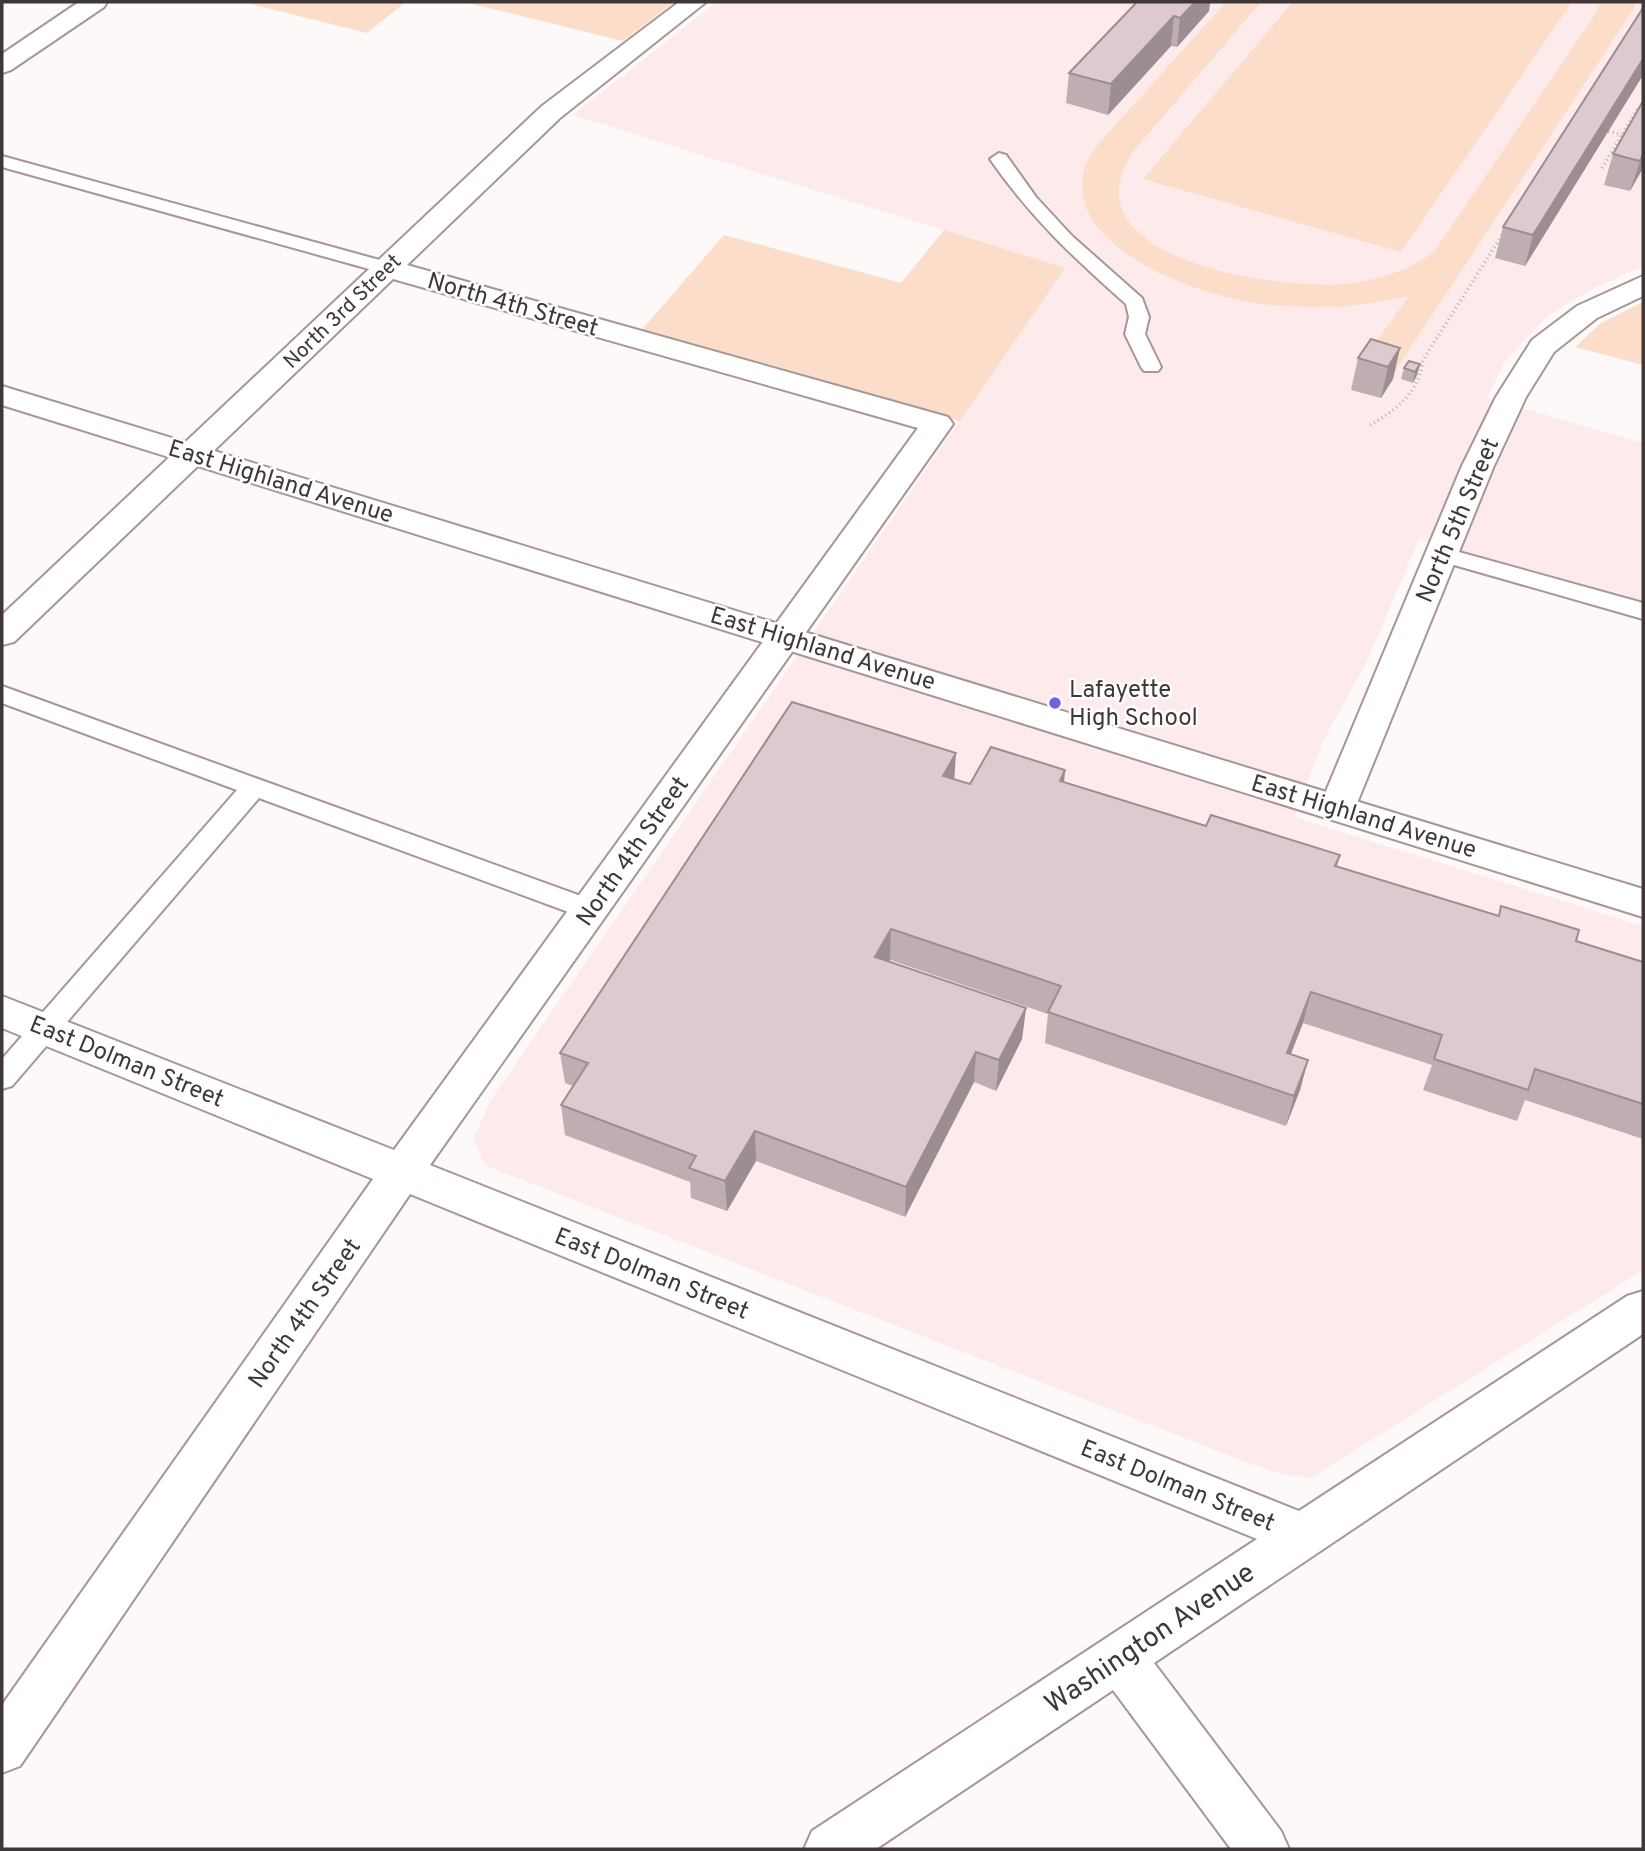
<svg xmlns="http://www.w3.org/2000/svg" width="1645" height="1851" viewBox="0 0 1645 1851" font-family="Overpass,sans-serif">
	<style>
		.built { fill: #fdebeb }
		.green { fill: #fbddc9 }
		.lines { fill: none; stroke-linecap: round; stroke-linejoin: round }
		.service-casing { stroke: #a89595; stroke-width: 4 }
		.minor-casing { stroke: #a89595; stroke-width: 4 }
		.tertiary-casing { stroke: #a89595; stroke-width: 4 }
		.path { stroke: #b5b0b0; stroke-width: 3.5; stroke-dasharray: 1 3.5; stroke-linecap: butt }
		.service { fill: #fff; fill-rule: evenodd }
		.minor { fill: #fff; fill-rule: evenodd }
		.tertiary { fill: #fff; fill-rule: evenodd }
		.wall { fill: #beaeb2 }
		.shaded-wall { fill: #9b8d91 }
		.building { fill: #ddcacf; stroke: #9b8d91; stroke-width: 2 }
		.poi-dot { fill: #7362dd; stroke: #fff; stroke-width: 2.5 }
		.labels { text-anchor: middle; stroke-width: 5; stroke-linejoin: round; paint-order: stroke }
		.far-street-label { font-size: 21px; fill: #403838; stroke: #fff }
		.street-label { font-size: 24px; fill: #403838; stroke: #fff }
		.poi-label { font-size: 24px; fill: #403838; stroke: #fff; text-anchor: start }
		.near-street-label { font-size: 28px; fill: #403838; stroke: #fff }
	</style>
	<rect width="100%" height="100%" fill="#fdf9f9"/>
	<path class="built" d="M717,2H1643V266L1592,289L1548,316L1505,361L1487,398L1643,443V601L1419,539L1367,661L1321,745L1294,817L1643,926V1270L1311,1478L1281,1474L1243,1461L484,1165L474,1138L490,1101L1065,268L573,115Z"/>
	<g class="green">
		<path d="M243,2H406L367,33Z"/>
		<path d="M464,2H674L623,41Z"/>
		<path d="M1226,2H1261L1136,148C1057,258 1275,290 1344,284C1378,280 1406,272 1434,252L1594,16L1601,2H1635L1633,10L1396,370L1364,359L1409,296C1382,301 1353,308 1325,307C1295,307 1263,306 1235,299C1179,287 1059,240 1086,164C1089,157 1095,149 1100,142Z"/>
		<path d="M1293,2H1572L1401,252L1143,179Z"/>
		<path d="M944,230L1065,268L960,421L639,333L724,235L901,283Z"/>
		<path d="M1643,302V365L1575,347L1601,323Z"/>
	</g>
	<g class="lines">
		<defs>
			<g id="service">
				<path d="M999,153L1006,155L1036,197L1072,236L1142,298L1149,317L1145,334L1161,367L1158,371H1144L1141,367L1125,334L1129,317L1126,304C1073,257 1031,218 990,159Z"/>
				<path d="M2,156L394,264L397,268L394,272H380L2,167Z"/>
				<path d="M1441,547L1643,603V619L1433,559L1430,554L1433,549Z"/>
				<path d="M2,686L600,903L604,910L600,917L591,920L582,917L259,798L12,1086L2,1089V1059L237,790L2,703Z"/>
			</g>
			<g id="minor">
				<path d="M79,2H107L104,7L11,70L2,73V54Z"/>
				<path d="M679,2H706L560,118L407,265L948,417L953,424L430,1165L1299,1511L1627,1296L1643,1291V1334L1154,1663L1281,1831L1289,1849H1231L1113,1690L876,1849H804L812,1831L1257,1539L410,1194L20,1766L2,1773V1705L373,1179L2,1028V996L394,1150L918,428L393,279L14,642L2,645V615L542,106Z"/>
				<path d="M1643,276V296L1597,318L1554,352L1526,397L1493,468L1355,808L1350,817L1337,821L1324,817L1319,808L1461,468L1496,397L1532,340L1577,306Z"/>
			</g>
			<path id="tertiary" d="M2,386L1643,889V917L2,405Z"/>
		</defs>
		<use href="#service" class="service-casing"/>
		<use href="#minor" class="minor-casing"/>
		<use href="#tertiary" class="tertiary-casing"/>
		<g class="path">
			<path d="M1604,130L1622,135"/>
			<path d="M1602,168L1638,108"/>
			<path d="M1370,425C1397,410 1419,392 1423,360L1504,232"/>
		</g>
		<use href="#service" class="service"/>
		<use href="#minor" class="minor"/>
		<use href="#tertiary" class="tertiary"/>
	</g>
	<g class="wall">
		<path d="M1137,2H1210L1209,11L1177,47L1171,46L1108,115L1066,103L1069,73Z"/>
		<path d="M1643,8V75L1525,266L1495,258L1503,227Z"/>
		<path d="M1643,101V168L1630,191L1604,185L1613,154Z"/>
		<path d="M1400,348L1393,379L1381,398L1351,390L1358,358Z"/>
		<path d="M1420,364L1417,375L1413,383L1401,379L1404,368Z"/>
		<path d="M1065,770L1064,782L1206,826L1340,855L1337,867L1643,962V1139L1525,1100L1517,1121L1423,1090L1432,1065L1303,1023L1291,1054L1308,1060L1300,1090L1286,1126L1045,1043L1048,1014L890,960L889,962L1026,1008L1022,1039L996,1091L974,1082L905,1217L756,1161L727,1211L691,1198L690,1182L565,1135L561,1105L573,1086L565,1083L560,1053L954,779L970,784Z"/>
	</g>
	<g class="shaded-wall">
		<path d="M1195,2H1210L1209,11L1177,47L1180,18Z"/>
		<path d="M1174,16L1171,46L1108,115L1111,84Z"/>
		<path d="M1643,59V75L1525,266L1533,235Z"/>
		<path d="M1643,154V168L1630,191L1640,161Z"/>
		<path d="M1400,348L1393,379L1381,398L1388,367Z"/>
		<path d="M1420,364L1417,375L1413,383L1415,372Z"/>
		<path d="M956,753L954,784L943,776Z"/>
		<path d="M1065,770L1062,801L1060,781Z"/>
		<path d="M891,929L890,960L875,988V957Z"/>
		<path d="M1311,992L1303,1023L1279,1083L1287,1053Z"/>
		<path d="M1026,1008L1022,1039L996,1091L999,1060Z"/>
		<path d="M976,1052L974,1082L905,1217L906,1187Z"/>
		<path d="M1308,1060L1300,1090L1286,1126L1294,1096Z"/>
		<path d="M755,1131L756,1161L727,1211L725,1181Z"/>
	</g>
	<g class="building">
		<path d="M1137,2H1195L1180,18L1174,16L1111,84L1069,73Z"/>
		<path d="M1643,8V59L1533,235L1503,227Z"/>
		<path d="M1643,101V154L1640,161L1613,154Z"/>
		<path d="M1371,339L1400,348L1388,367L1358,358Z"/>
		<path d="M1409,361L1420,364L1415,372L1404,368Z"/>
		<path d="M792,702L956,753L943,776L970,784L991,747L1065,770L1060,781L1206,826L1211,815L1340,855L1335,866L1499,916L1501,906L1579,930L1576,941L1643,962V1104L1535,1069L1528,1090L1434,1059L1442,1035L1311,992L1287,1053L1308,1060L1294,1096L1048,1012L1061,986L891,929L875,957L1026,1008L999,1060L976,1052L906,1187L755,1131L725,1181L689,1168L696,1156L561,1105L588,1063L560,1053Z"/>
	</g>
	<circle class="poi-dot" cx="1055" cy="703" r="7"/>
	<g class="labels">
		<g class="far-street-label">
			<text transform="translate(342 311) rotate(-44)" y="7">North 3rd Street</text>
		</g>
		<g class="street-label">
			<text transform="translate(513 304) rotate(16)" y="8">North 4th Street</text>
			<text transform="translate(281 481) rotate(17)" y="8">East Highland Avenue</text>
			<text transform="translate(1457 520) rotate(-67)" y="8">North 5th Street</text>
			<text transform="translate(823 648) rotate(17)" y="8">East Highland Avenue</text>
			<text transform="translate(1364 816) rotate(17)" y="8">East Highland Avenue</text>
			<text transform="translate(632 851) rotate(-55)" y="8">North 4th Street</text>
			<text transform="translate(127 1061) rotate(22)" y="8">East Dolman Street</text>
			<text transform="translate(652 1273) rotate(22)" y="8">East Dolman Street</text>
			<text transform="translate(304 1313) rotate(-55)" y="8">North 4th Street</text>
			<text transform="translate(1178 1485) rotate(22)" y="8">East Dolman Street</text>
		</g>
		<g class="poi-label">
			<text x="1069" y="697">Lafayette<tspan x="1069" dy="28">High School</tspan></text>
		</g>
		<g class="near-street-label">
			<text transform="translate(1149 1637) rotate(-34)" y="10">Washington Avenue</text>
		</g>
	</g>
	<rect width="1645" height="1851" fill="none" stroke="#403838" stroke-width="7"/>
</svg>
